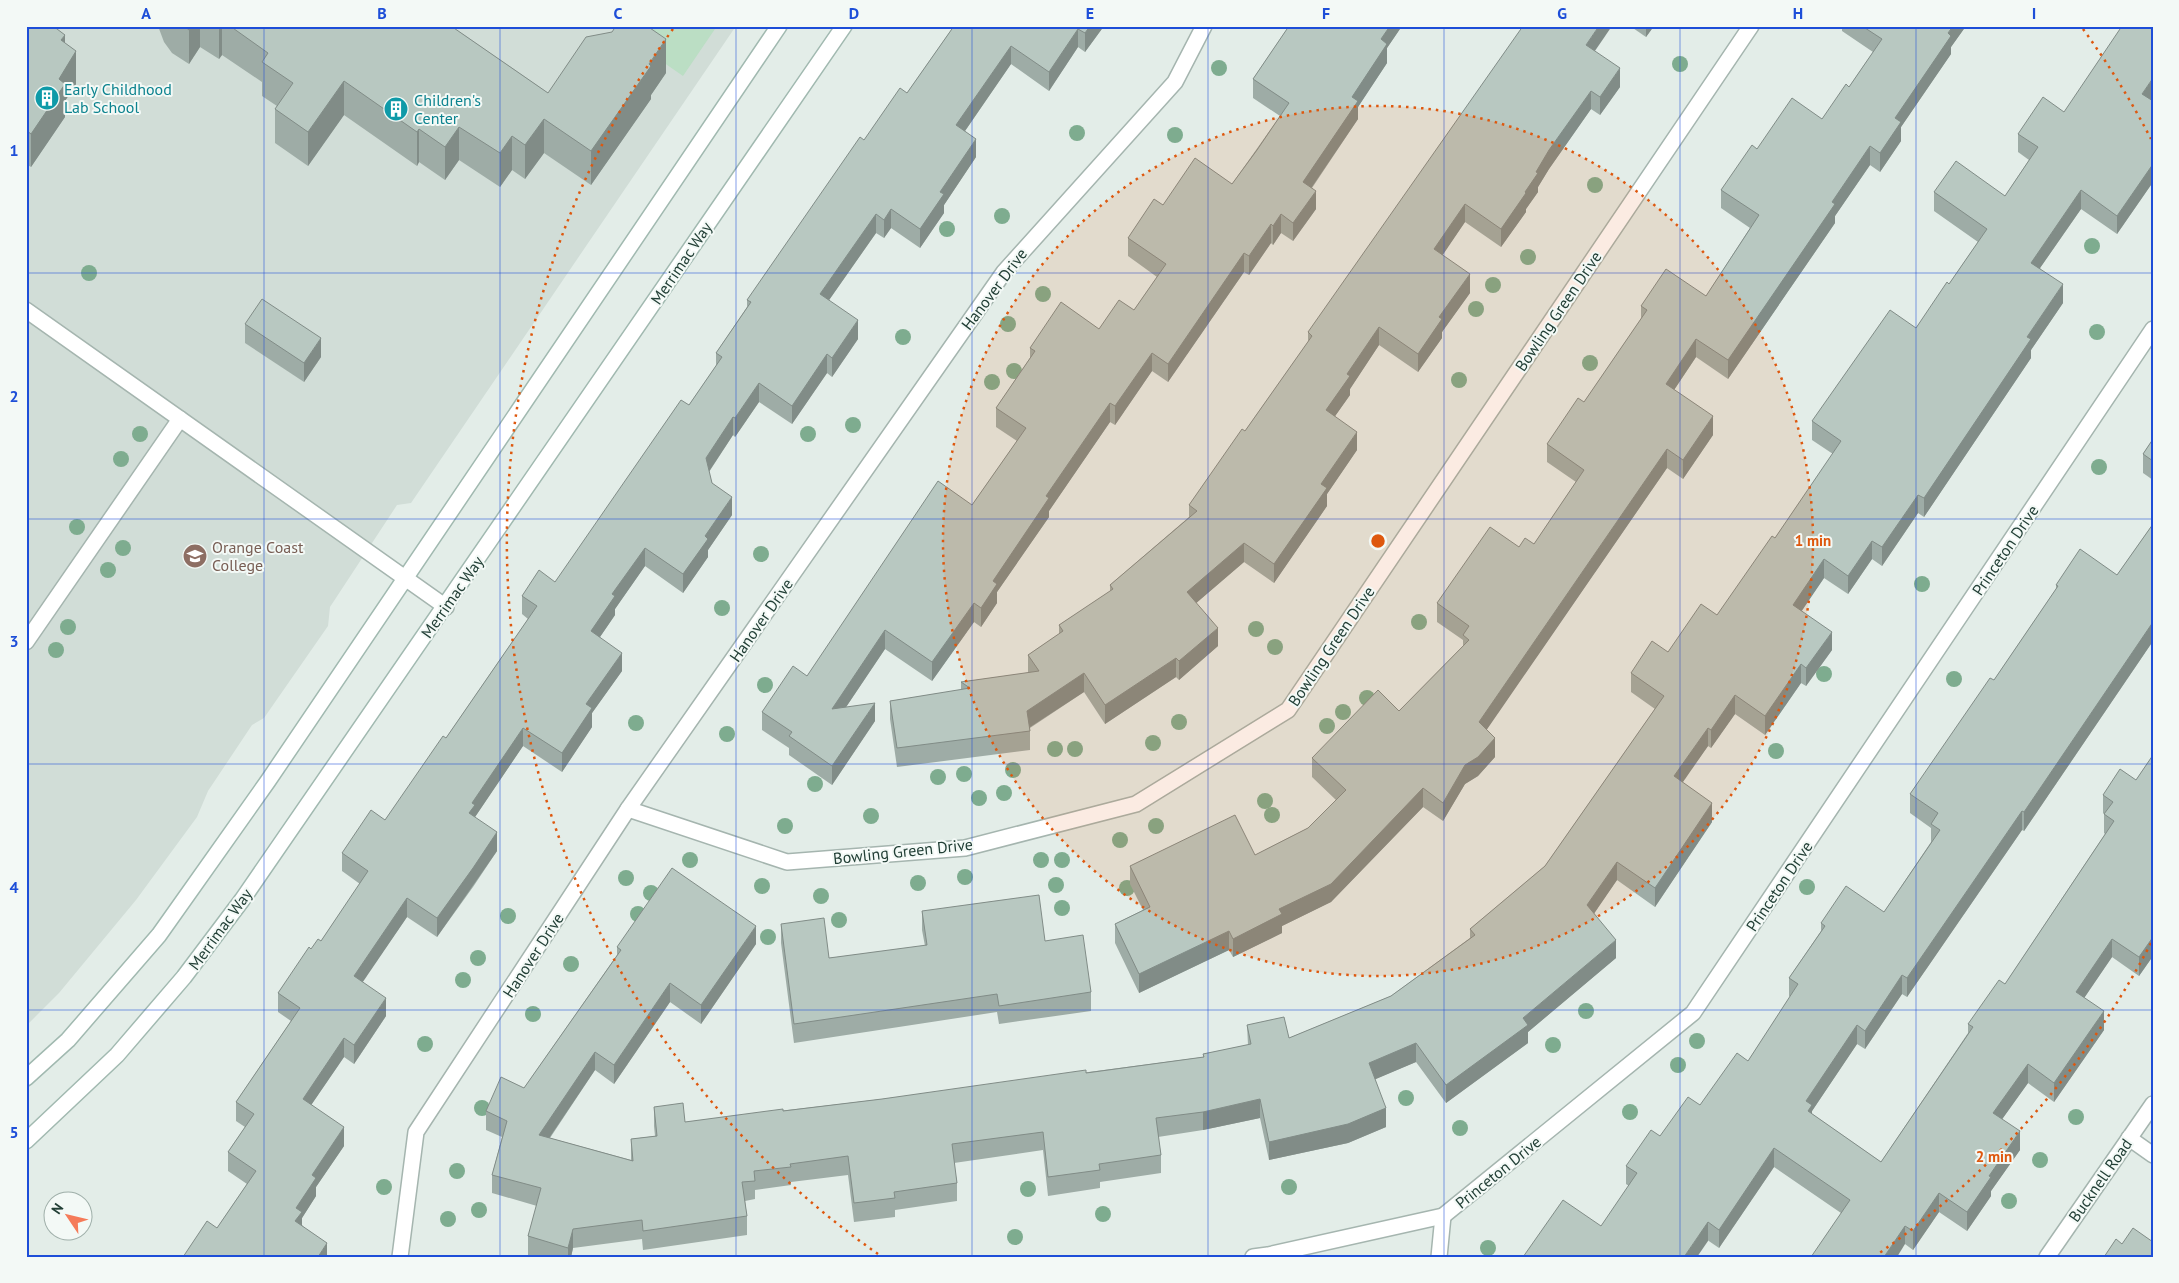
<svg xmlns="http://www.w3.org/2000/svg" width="2179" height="1283" viewBox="0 0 2179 1283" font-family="'PT Sans',sans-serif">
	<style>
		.built { fill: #d1ddd7 }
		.green { fill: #bbdec4 }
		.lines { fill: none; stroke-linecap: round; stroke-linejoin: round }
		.lane-casing { stroke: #a5b5af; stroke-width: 18 }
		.street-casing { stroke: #a5b5af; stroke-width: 18 }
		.secondary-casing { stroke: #a1b9b0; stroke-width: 18 }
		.lane { stroke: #fff; stroke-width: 15 }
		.street { stroke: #fff; stroke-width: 15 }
		.secondary { stroke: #fff; stroke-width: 15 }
		.tree { fill: #7eac8f }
		.wall { fill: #9eaca6 }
		.shaded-wall { fill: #818c87 }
		.building { fill: #b8c8c1; stroke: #818c87 }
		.grid { fill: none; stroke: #1d4ed8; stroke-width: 1; stroke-opacity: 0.55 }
		.ring { fill: none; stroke: #de580e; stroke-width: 2.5; stroke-dasharray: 2.5 5 }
		.labels { text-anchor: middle; stroke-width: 4; stroke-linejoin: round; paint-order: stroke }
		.culture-label { font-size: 16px; fill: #0d838f; stroke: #f3f9f6; text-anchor: start }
		.street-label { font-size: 16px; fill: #223f36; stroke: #f3f9f6 }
		.education-label { font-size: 16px; fill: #785e54; stroke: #f3f9f6; text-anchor: start }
		.centre { fill: #de580e; stroke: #f3f9f6; stroke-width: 2.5 }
		.ring-label { font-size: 15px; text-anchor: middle; font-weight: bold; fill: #de580e; stroke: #f3f9f6; stroke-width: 4; stroke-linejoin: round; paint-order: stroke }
		.neatline { fill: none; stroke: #1d4ed8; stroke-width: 2 }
		.grid-label { font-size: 16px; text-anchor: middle; font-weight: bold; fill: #1d4ed8 }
	</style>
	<rect width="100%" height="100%" fill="#e3ede8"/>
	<path class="built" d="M26,26H736L411,503L397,505L330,607L328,626L264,718L252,725L208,791L197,817L136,900L59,993L26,1026Z"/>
	<path class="green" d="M611,26H717L683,76Z"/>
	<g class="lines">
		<defs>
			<g id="lane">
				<path d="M26,310L446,607"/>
				<path d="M26,642L180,419"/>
			</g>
			<g id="street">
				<path d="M628,809L787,862L965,848L1136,804L1288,710L1751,26"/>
				<path d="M2129,1138L2153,1155"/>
				<path d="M400,1257L416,1132L628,809L1004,272L1175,82L1204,26"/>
				<path d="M1253,1257L1268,1255L1443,1216L1693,1013L2153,329"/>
				<path d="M1439,1257L1443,1216"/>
				<path d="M2047,1257L2153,1104"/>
			</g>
			<g id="secondary">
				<path d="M26,1078L68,1040L159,935L268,781L779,26"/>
				<path d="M26,1141L117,1055L184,977L242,900L844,26"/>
			</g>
		</defs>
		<use href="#lane" class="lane-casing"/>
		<use href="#street" class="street-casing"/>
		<use href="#secondary" class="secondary-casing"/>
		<use href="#lane" class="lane"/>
		<use href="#street" class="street"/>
		<use href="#secondary" class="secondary"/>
	</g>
	<g class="tree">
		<circle cx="1680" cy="64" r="8"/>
		<circle cx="1219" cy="68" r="8"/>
		<circle cx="1077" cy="133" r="8"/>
		<circle cx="1175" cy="135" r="8"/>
		<circle cx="1595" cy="185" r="8"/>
		<circle cx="1002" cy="216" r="8"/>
		<circle cx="947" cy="229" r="8"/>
		<circle cx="2092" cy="246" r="8"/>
		<circle cx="1528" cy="257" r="8"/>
		<circle cx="89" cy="273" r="8"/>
		<circle cx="1493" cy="285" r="8"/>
		<circle cx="1043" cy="294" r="8"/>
		<circle cx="1476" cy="309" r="8"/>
		<circle cx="1008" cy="324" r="8"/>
		<circle cx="2097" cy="332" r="8"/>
		<circle cx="903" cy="337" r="8"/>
		<circle cx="1590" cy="363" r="8"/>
		<circle cx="1014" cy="371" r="8"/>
		<circle cx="1459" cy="380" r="8"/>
		<circle cx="992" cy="382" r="8"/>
		<circle cx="853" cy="425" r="8"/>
		<circle cx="140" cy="434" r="8"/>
		<circle cx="808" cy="434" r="8"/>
		<circle cx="121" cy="459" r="8"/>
		<circle cx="2099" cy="467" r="8"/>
		<circle cx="77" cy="527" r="8"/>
		<circle cx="123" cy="548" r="8"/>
		<circle cx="761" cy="554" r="8"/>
		<circle cx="108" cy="570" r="8"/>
		<circle cx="1922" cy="584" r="8"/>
		<circle cx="722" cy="608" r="8"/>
		<circle cx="1419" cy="622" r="8"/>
		<circle cx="68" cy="627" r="8"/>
		<circle cx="1256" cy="629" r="8"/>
		<circle cx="1275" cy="647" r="8"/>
		<circle cx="56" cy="650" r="8"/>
		<circle cx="1824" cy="674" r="8"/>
		<circle cx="1954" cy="679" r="8"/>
		<circle cx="765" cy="685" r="8"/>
		<circle cx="1367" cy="698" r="8"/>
		<circle cx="1343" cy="712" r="8"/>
		<circle cx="1179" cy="722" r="8"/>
		<circle cx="636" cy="723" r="8"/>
		<circle cx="1327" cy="726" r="8"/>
		<circle cx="727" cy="734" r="8"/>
		<circle cx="1153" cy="743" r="8"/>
		<circle cx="1055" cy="749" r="8"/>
		<circle cx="1075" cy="749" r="8"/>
		<circle cx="1776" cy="751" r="8"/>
		<circle cx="1013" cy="770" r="8"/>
		<circle cx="964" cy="774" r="8"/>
		<circle cx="938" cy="777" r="8"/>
		<circle cx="815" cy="784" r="8"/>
		<circle cx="1004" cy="793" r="8"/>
		<circle cx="979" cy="798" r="8"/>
		<circle cx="1265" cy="801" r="8"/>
		<circle cx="1272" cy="815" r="8"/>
		<circle cx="871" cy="816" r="8"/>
		<circle cx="785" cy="826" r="8"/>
		<circle cx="1156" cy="826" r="8"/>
		<circle cx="1120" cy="840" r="8"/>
		<circle cx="690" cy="860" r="8"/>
		<circle cx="1041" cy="860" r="8"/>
		<circle cx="1062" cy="860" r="8"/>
		<circle cx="965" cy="877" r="8"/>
		<circle cx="626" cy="878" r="8"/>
		<circle cx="918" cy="883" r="8"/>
		<circle cx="1056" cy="885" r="8"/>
		<circle cx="762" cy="886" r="8"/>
		<circle cx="1807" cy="887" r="8"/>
		<circle cx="1127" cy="888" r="8"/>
		<circle cx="651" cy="893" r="8"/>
		<circle cx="821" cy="896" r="8"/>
		<circle cx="1062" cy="908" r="8"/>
		<circle cx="638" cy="914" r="8"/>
		<circle cx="508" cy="916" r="8"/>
		<circle cx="839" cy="920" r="8"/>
		<circle cx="768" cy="937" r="8"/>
		<circle cx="478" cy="958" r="8"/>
		<circle cx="571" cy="964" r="8"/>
		<circle cx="463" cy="980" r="8"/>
		<circle cx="1586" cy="1011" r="8"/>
		<circle cx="533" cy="1014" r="8"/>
		<circle cx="1697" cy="1041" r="8"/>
		<circle cx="425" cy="1044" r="8"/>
		<circle cx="1553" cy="1045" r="8"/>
		<circle cx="1678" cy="1065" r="8"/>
		<circle cx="1406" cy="1098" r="8"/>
		<circle cx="482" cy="1108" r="8"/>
		<circle cx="1630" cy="1112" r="8"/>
		<circle cx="2076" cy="1117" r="8"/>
		<circle cx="1460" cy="1128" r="8"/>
		<circle cx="2040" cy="1160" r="8"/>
		<circle cx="457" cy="1171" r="8"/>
		<circle cx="384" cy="1187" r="8"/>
		<circle cx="1289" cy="1187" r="8"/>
		<circle cx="1028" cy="1189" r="8"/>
		<circle cx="2009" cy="1201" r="8"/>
		<circle cx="479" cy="1210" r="8"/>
		<circle cx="1103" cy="1214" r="8"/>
		<circle cx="448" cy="1219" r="8"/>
		<circle cx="1015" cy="1237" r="8"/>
		<circle cx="1488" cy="1248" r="8"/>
	</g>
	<g class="wall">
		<path d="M26,26L65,43L76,84L65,101V117L31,167L26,164Z"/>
		<path d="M158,26H451L548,93L666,73L651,95V99L591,185L544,153L525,179L512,170L500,187L459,160L445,180L419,162L417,166L344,115L308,166L275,143V109L277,106L262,96V82L222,55L219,59L200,47L189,64L172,53L164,42Z"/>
		<path d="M954,26H1104L1085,52L1078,47L1049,91L1011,64L965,131L976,157L944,205V213L920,248L891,228L884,238L876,233L829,300L858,339L832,377L827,373L792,424L759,402L735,437L733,435L709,472L712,483L732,515L708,550V557L683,593L645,566L615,609V615L600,637L622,671L592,713V727L562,772L523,746L475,817L497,851L473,887L437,937L407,917L362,982L386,1016L354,1064L344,1057L311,1105L344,1146L316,1187V1196L302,1218V1225L327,1257L217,1228L247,1184L228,1171V1152L245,1127L236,1121V1102L291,1021L278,1012V993L311,949L321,941L360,884L342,871V853L385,820L446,738L528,619L522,614V596L555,582L689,405L716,366V353L747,307V300L864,140L907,93Z"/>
		<path d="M1289,26H1402L1387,48V63L1358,107V119L1312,188L1316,209L1293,241L1281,233L1273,245L1271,243L1249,275L1244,272L1168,382L1152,371L1115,425L1110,422L1049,511V517L997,592V603L981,627L974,622L932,681L885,649L846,707L875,721L832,785L789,755V748L762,730V712L807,676L972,505L1017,441L996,427V408L1030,358V348L1099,329L1134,310L1157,277L1128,256V238L1163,205L1232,184L1280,116L1253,98V79Z"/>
		<path d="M1630,26H1654L1646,37Z"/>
		<path d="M1842,26H1966L1951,47V54L1901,127V141L1880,172L1870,165L1835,216V223L1728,379L1696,357L1674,390L1713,435L1683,479L1667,468L1486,730L1495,757L1478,776L1465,784L1443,821L1423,807L1331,902L1282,926V933L1233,957L1229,950L1139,993L1115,943V924L1143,910L1130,884V866L1255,855L1308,828L1336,800L1312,777V758L1399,711L1463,646V640L1437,622V603L1519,547L1534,544L1576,482L1547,462V444L1584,402L1641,319V306L1706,296L1750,228L1721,208V190L1757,149L1822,119L1849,87L1873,52L1842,31Z"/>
		<path d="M1595,51L1620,87L1600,115L1591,109L1549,169L1538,187V192L1526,209V212L1501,247L1465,222L1442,255L1470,293L1442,332V338L1418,372L1379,345L1350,389V395L1335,416L1357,450L1327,494V506L1274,583L1244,562L1196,603L1218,646L1179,680L1176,677L1105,724L1084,692L1030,728V750L897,767L890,719V701L961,690V682L1028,673V655L1059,634V625L1110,592V585L1189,517V505L1245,431L1308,342V332Z"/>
		<path d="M2151,100L2153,101V182L2117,234L2081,209L2040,268L2063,303L2031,350V358L1924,517L1918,513L1882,566L1872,559L1848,594L1824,578L1801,611L1832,650L1806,686L1801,683L1765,735L1735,714L1711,748L1708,746L1682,782L1712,822L1655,907L1617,880L1594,913L1616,958L1528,1032V1043L1446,1103L1416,1062L1375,1079L1386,1127L1348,1143L1269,1160L1260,1118L1203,1130L1158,1137L1161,1155V1173L1100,1182V1188L1048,1196L1043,1150L954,1163L957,1183V1201L895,1210V1217L854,1222L848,1175L791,1182V1185L755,1190V1199L745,1201L747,1216V1235L643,1250L642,1239L573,1248L571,1257H535L528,1255V1236L537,1206L492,1193V1175L502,1137L486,1130V1111L524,1088L617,955V947L756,944L701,1024L670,1002L614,1084L595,1070L550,1138L631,1160V1139L655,1136L654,1126V1107L685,1122L882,1099L1203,1057V1054L1248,1045L1247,1025L1289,1038L1391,996L1470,938V929L1545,866L1655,709L1631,692V673L1668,652L1717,615L1775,538L1833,454L1812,440V421L1916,328L1949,284L1978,242L1934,211V192L2005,196L2029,160L2018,152V134L2064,112Z"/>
		<path d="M245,324L321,357L304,382L245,343Z"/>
		<path d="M2153,439V480L2143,473V454Z"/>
		<path d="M2153,524V641L2024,831L2022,830L1907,997L1902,994L1865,1049L1857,1044L1812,1111V1114L1881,1162L1968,1033V1024L2005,984L2105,834L2104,833V814L2103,813V795L2136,780L2153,755V956L2139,976L2112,957L2084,998L2104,1030L2054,1102L2028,1083L2002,1119L2020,1150L1991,1191V1196L1967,1231L1939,1212L1913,1250L1905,1244L1841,1213L1774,1167L1719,1248L1626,1184V1166L1660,1136L1700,1105L1748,1061L1790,997L1789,996V978L1821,931V923L1884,912L1931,842V828L1910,813V794L1994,680L2056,589V585L2117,575Z"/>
		<path d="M922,911L1045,941L1091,992V1011L999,1024L997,1012L794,1043L781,943V924L829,958L925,946L922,930Z"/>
	</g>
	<g class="shaded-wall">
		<path d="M192,26H200V47L189,64V30Z"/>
		<path d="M219,26H222V55L219,59Z"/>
		<path d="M1090,26H1104L1085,52V33Z"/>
		<path d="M1390,26H1402L1387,48V63L1358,107V119L1303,200V182L1352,97L1381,39Z"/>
		<path d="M1599,26H1612L1586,64V45Z"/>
		<path d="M1646,26H1654L1646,37Z"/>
		<path d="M1953,26H1966L1951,47V54L1901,127V141L1880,172V153L1895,118Z"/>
		<path d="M1078,29V47L1049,91V72Z"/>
		<path d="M65,35V68L76,51V84L65,101V117L31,167V134L59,79L61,40Z"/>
		<path d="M666,39V73L651,95V99L591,185V151Z"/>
		<path d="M1011,46V64L956,144V125Z"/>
		<path d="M1620,68V87L1600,115V97Z"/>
		<path d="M2153,78V97L2142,112V94Z"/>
		<path d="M344,81V115L308,166V132Z"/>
		<path d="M1591,91V109L1549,169L1538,187V192L1526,209V212L1501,247V229L1549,150Z"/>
		<path d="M544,119V153L525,179V145Z"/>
		<path d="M459,127V160L445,180V147Z"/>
		<path d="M419,129V162L417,166V132Z"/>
		<path d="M512,136V170L500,187V153Z"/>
		<path d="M976,139V157L944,205V213L920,248V229L940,192Z"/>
		<path d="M1870,146V165L1835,216V223L1728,379V360L1832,202Z"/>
		<path d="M2153,164V182L2117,234V216Z"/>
		<path d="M2081,190V209L2031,281V263Z"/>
		<path d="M1316,191V209L1293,241V223Z"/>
		<path d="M1465,204V222L1434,268V249Z"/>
		<path d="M891,209V228L884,238V220Z"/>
		<path d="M876,214V233L820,313V294Z"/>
		<path d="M1281,214V233L1273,245V226Z"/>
		<path d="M1271,224V243L1249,275V256Z"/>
		<path d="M1244,253V272L1168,382V364Z"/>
		<path d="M1470,274V293L1442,332V338L1418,372V354L1439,317Z"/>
		<path d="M2063,284V303L2031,350V358L1924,517V498L2027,337Z"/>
		<path d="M858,320V339L832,377V358Z"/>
		<path d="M1379,327V345L1350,389V395L1326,429V410L1347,374Z"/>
		<path d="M321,338V357L304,382V363Z"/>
		<path d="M1696,339V357L1666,402V384Z"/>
		<path d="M1152,353V371L1115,425V406Z"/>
		<path d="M827,354V373L792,424V406Z"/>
		<path d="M759,383V402L735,437V418Z"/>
		<path d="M1110,403V422L1049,511V517L997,592V603L981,627V608L993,581L1046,496Z"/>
		<path d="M1713,416V435L1683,479V460Z"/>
		<path d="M733,417V435L706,476V458Z"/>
		<path d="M1357,432V450L1327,494V506L1274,583V564L1321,484Z"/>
		<path d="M1667,449V468L1479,741V722Z"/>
		<path d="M1918,495V513L1882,566V547Z"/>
		<path d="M732,497V515L708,550V557L683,593V574L705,536Z"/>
		<path d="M1872,541V559L1848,594V576Z"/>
		<path d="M1244,543V562L1187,611V592Z"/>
		<path d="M645,548V566L615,609V615L591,650V631L612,594Z"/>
		<path d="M1824,559V578L1793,624V605Z"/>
		<path d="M974,603V622L932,681V662Z"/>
		<path d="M2153,622V641L2024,831V812Z"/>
		<path d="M1218,628V646L1179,680V661Z"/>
		<path d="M885,630V649L832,728V709Z"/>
		<path d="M1832,632V650L1806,686V668Z"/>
		<path d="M622,653V671L592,713V727L562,772V753L586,704Z"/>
		<path d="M1176,658V677L1105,724V705Z"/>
		<path d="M1801,664V683L1765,735V716Z"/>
		<path d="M1084,673V692L1027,729V711Z"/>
		<path d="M1735,695V714L1711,748V730Z"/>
		<path d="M875,703V721L832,785V766Z"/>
		<path d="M523,728V746L475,817V824L469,813L472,803Z"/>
		<path d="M1708,728V746L1674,795V776Z"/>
		<path d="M1495,738V757L1478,776L1465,784L1443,821V803L1465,765Z"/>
		<path d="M1423,788V807L1331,902L1282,926V933L1233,957V939L1279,909Z"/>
		<path d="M1712,803V822L1655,907V888Z"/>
		<path d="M2022,811V830L1907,997V978Z"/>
		<path d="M497,832V851L437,937V918Z"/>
		<path d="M1617,862V880L1587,924V905Z"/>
		<path d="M407,898V917L354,995V976Z"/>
		<path d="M756,926V944L701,1024V1005Z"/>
		<path d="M1229,931V950L1139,993V974Z"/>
		<path d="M2153,937V956L2139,976V957Z"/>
		<path d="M2112,939V957L2076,1010V992Z"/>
		<path d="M1616,940V958L1528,1032V1043L1446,1103V1085L1523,1018Z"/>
		<path d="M1902,975V994L1865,1049V1031Z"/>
		<path d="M670,983V1002L614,1084V1065Z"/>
		<path d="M386,998V1016L354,1064V1045Z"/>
		<path d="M2104,1011V1030L2054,1102V1083Z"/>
		<path d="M1857,1025V1044L1812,1111V1124L1808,1130L1806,1101Z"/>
		<path d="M344,1038V1057L303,1117V1099Z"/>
		<path d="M1416,1043V1062L1369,1082V1063Z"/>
		<path d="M595,1052V1070L539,1153V1135Z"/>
		<path d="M2028,1064V1083L1993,1132V1113Z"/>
		<path d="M1260,1099V1118L1203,1130V1112Z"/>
		<path d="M1386,1108V1127L1348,1143L1269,1160V1142Z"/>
		<path d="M344,1127V1146L316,1187V1196L302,1218V1230L295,1240L296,1208L312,1175Z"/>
		<path d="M2020,1131V1150L1991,1191V1196L1967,1231V1212L1989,1176Z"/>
		<path d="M1774,1148V1167L1719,1248V1230Z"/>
		<path d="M1939,1193V1212L1913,1250V1231Z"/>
		<path d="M1708,1222V1241L1697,1257H1684Z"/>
		<path d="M1905,1226V1244L1897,1257H1884Z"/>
		<path d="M573,1229V1248L571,1257H568V1248Z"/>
		<path d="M327,1243V1257H318Z"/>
	</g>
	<g class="building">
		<path d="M26,26H53L65,35L61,40L76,51L59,79L65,84L31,134L26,130Z"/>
		<path d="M184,26H192L189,30Z"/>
		<path d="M230,26H451L548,93L586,37L612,32L616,26H647L666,39L649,64L651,66L591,151L544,119L525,145L512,136L500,153L459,127L445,147L419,129L417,132L344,81L308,132L275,109L293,83L262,62L268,53Z"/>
		<path d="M954,26H1090L1085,33L1078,29L1049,72L1011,46L956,125L976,139L940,192L944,194L920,229L891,209L884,220L876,214L820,294L858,320L832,358L827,354L792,406L759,383L735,418L733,417L706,458L712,483L732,497L705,536L708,539L683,574L645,548L612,594L615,596L591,631L622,653L586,704L592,708L562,753L523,728L472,803L475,805L469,813L497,832L473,868L437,918L407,898L354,976L386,998L354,1045L344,1038L303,1099L344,1127L312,1175L316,1178L296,1208L302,1212L295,1221L327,1243L318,1257H183L207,1221L217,1228L256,1171L228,1152L254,1114L236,1102L300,1008L278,993L309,947L311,949L318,939L321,941L368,871L342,853L371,810L385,820L443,736L446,738L537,606L522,596L539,570L555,582L681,400L689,405L722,357L716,353L751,302L747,300L860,137L864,140L900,88L907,93Z"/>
		<path d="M1289,26H1390L1381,39L1387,44L1352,97L1358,101L1303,182L1316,191L1293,223L1281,214L1273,226L1271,224L1249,256L1244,253L1168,364L1152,353L1115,406L1110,403L1046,496L1049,498L993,581L997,584L981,608L974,603L932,662L885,630L832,709L875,703L832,766L789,736L792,732L762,712L793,666L807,676L938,481L972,505L1026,428L996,408L1035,351L1030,348L1061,302L1099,329L1119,300L1134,310L1166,264L1128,238L1154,199L1163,205L1195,158L1232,184L1257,150L1289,103L1253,79Z"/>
		<path d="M1523,26H1599L1586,45L1620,68L1600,97L1591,91L1549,150L1536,172L1538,173L1525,192L1526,193L1501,229L1465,204L1434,249L1470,274L1439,317L1442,319L1418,354L1379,327L1347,374L1350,376L1326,410L1357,432L1321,484L1327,488L1274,564L1244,543L1187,592L1218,628L1179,661L1176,658L1105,705L1084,673L1027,711L1030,731L897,748L890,701L970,688L961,682L1039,671L1028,655L1063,631L1059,625L1113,589L1110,585L1197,511L1189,505L1242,429L1245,431L1312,336L1308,332Z"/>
		<path d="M1862,26H1953L1948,33L1951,36L1895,118L1901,122L1880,153L1870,146L1832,202L1835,204L1728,360L1696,339L1666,384L1713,416L1683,460L1667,449L1479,722L1495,738L1478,757L1465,765L1443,803L1423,788L1331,884L1279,909L1282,914L1233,939L1229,931L1139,974L1115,924L1150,907L1130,866L1235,815L1255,855L1308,828L1346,790L1312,758L1378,690L1399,711L1469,640L1463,635L1469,626L1437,603L1490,527L1519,547L1525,538L1534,544L1584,470L1547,444L1578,398L1584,402L1647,310L1641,306L1666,269L1706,296L1759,215L1721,190L1752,145L1757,149L1792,98L1822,119L1846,84L1849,87L1882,39Z"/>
		<path d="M2122,26H2153V78L2142,94L2153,101V164L2117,216L2081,190L2031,263L2063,284L2027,337L2031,339L1924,498L1918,495L1882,547L1872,541L1848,576L1824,559L1793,605L1832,632L1806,668L1801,664L1765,716L1735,695L1711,730L1708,728L1674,776L1712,803L1655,888L1617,862L1587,905L1616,940L1523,1018L1528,1025L1446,1085L1416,1043L1369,1063L1386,1108L1348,1124L1269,1142L1260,1099L1203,1112L1156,1118L1161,1155L1099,1164L1100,1170L1048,1177L1043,1132L952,1144L957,1183L894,1192L895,1198L854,1203L848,1156L790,1164L791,1167L754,1171L755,1181L742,1182L747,1216L643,1231L642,1220L573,1229L568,1248L528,1236L541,1188L492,1175L507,1121L486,1111L501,1077L524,1088L621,950L617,947L672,868L756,926L701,1005L670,983L614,1065L595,1052L539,1135L633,1161L631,1139L657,1136L654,1107L683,1103L685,1122L783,1109V1111L882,1099L1086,1070V1073L1204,1057L1203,1054L1251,1044L1247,1025L1284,1017L1289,1038L1391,996L1475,935L1470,929L1545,866L1664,696L1631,673L1652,641L1668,652L1701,604L1717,615L1772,536L1775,538L1841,441L1812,421L1890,310L1916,328L1947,282L1949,284L1987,229L1934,192L1956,161L2005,196L2038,147L2018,134L2043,97L2064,112Z"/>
		<path d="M262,299L321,338L304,363L245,324Z"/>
		<path d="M2153,439V461L2143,454Z"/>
		<path d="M2153,524V622L2024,812L2022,811L1907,978L1902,975L1865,1031L1857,1025L1806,1101L1812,1105L1808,1111L1881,1162L1973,1027L1968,1024L1999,980L2005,984L2114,821L2104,814L2113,802L2103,795L2120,769L2136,780L2153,755V937L2139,957L2112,939L2076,992L2104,1011L2054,1083L2028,1064L1993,1113L2020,1131L1989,1176L1991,1177L1967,1212L1939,1193L1913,1231L1905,1226L1884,1257H1811L1850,1200L1774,1148L1719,1230L1708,1222L1684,1257H1523L1563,1200L1601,1226L1637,1173L1626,1166L1651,1130L1660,1136L1688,1097L1700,1105L1737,1053L1748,1061L1798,984L1789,978L1825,926L1821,923L1846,886L1884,912L1940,830L1931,824L1938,813L1910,794L1990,678L1994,680L2058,586L2056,585L2080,549L2117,575Z"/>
		<path d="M1039,895L1045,941L1083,935L1091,992L999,1006L997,994L794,1024L781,924L824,918L829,958L927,945L922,911Z"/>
		<path d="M2133,1228L2153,1242V1257H2104L2116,1239L2122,1244Z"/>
	</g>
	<path class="grid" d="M264,26V1257M500,26V1257M736,26V1257M972,26V1257M1208,26V1257M1444,26V1257M1680,26V1257M1916,26V1257M26,273H2153M26,519H2153M26,764H2153M26,1010H2153"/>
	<circle cx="1378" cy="541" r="435" fill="#de580e" fill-opacity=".12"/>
	<g class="ring">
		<circle cx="1378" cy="541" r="435"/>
		<path d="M2151 943A871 871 0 0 1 1878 1254M878 1254A871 871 0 0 1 673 29M2083 29A871 871 0 0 1 2151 139"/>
	</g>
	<defs>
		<symbol id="building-disc" viewBox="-11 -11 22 22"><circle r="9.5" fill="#0f9aa8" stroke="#f3f9f6"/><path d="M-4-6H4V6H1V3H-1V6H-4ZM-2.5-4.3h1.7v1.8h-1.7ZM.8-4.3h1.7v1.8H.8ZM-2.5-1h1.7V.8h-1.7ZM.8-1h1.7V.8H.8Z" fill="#fff"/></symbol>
		<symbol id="university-disc" viewBox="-11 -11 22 22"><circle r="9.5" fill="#8d6e63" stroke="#f3f9f6"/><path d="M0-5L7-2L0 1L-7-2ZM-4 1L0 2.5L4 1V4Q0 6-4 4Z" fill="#fff"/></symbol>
	</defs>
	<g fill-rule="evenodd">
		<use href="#building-disc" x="33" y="84" width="28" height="28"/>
		<use href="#building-disc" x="382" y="95" width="28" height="28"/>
		<use href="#university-disc" x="181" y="542" width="28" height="28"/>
	</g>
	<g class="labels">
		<g class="culture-label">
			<text x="64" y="95">Early Childhood<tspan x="64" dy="18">Lab School</tspan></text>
			<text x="414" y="106">Children's<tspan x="414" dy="18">Center</tspan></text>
		</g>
		<g class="street-label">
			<text transform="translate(681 263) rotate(-56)" y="6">Merrimac Way</text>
			<text transform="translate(994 289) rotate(-53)" y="6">Hanover Drive</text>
			<text transform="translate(1558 311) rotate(-56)" y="6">Bowling Green Drive</text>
			<text transform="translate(2005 550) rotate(-56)" y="6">Princeton Drive</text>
			<text transform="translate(452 597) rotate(-55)" y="6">Merrimac Way</text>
			<text transform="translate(761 620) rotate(-55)" y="6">Hanover Drive</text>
			<text transform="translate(1331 646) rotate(-56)" y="6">Bowling Green Drive</text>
			<text transform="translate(903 851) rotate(-6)" y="6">Bowling Green Drive</text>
			<text transform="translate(1779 886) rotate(-56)" y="6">Princeton Drive</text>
			<text transform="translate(220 929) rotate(-54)" y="6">Merrimac Way</text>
			<text transform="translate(533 955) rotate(-57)" y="6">Hanover Drive</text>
			<text transform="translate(1498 1172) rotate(-39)" y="6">Princeton Drive</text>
			<text transform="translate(2100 1180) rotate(-55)" y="6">Bucknell Road</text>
		</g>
		<g class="education-label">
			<text x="212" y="553">Orange Coast<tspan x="212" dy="18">College</tspan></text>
		</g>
	</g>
	<circle cx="1378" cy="541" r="8" class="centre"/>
	<g class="ring-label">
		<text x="1813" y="546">1 min</text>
		<text x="1994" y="1162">2 min</text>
	</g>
	<rect width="2179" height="1283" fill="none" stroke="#f3f9f6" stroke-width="55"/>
	<g transform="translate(68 1216) rotate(305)"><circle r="24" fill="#f3f9f6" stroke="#9fafa9"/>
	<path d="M0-4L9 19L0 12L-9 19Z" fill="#f57b59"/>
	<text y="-8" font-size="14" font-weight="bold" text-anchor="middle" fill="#223f36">N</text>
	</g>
	<rect x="28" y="28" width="2124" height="1228" class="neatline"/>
	<g class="grid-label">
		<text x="146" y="19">A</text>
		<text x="382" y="19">B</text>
		<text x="618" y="19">C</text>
		<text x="854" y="19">D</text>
		<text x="1090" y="19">E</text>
		<text x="1326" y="19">F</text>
		<text x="1562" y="19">G</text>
		<text x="1798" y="19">H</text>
		<text x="2034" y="19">I</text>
		<text x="14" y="156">1</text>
		<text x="14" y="402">2</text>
		<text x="14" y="647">3</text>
		<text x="14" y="893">4</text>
		<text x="14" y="1138">5</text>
	</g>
</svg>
